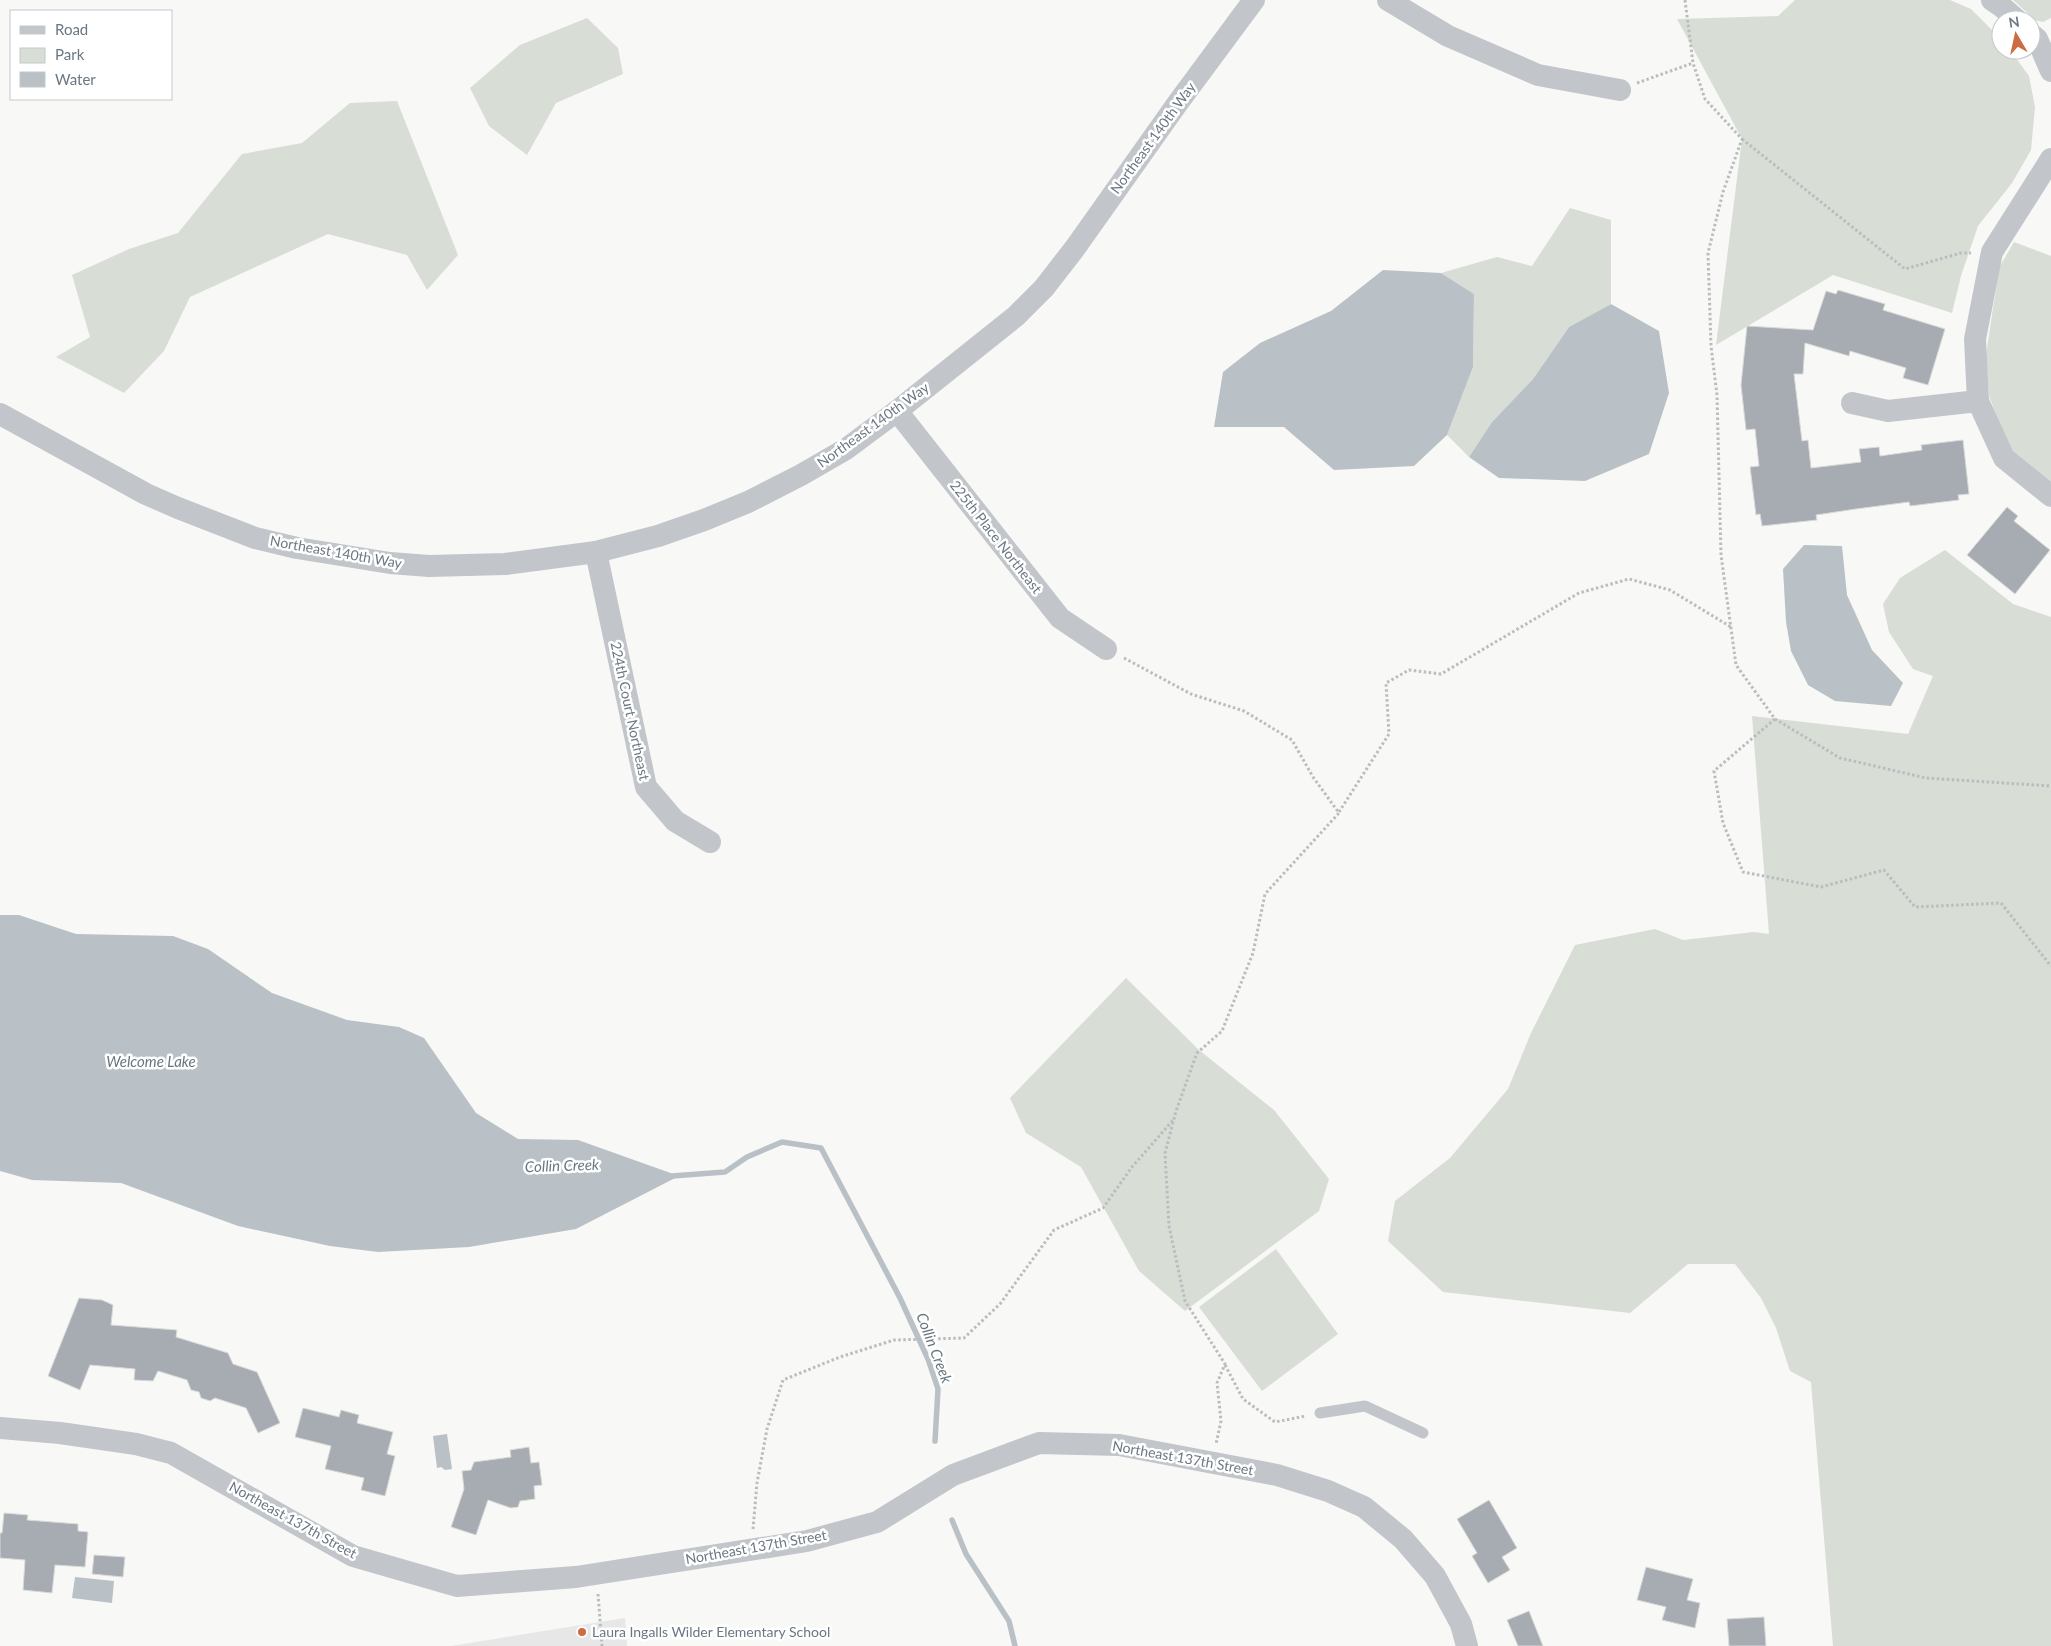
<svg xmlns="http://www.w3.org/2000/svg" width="2051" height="1646" viewBox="0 0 2051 1646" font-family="Lato,sans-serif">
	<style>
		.built { fill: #e6e7e6 }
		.green { fill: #d8ddd6 }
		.water { fill: #b9c1c6 }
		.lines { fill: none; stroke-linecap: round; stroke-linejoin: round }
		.stream { stroke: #b9c1c6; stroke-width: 5.5 }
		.building { fill: #a6acb2; stroke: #dadad9 }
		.path { stroke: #babdbf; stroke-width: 3; stroke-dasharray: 2.5 2.5; stroke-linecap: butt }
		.service { stroke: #c2c5c9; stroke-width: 11 }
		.minor { stroke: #c2c5c9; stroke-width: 22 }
		.poi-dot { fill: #cd6b42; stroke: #fff; stroke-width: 2 }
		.labels { text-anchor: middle; stroke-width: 5; stroke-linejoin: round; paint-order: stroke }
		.street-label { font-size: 14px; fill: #6b7783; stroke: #fff }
		.poi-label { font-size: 14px; fill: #6b7783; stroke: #fff; text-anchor: start }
		.water-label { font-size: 15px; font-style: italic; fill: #67777f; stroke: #fff }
	</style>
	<rect width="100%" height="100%" fill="#f8f8f6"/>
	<path class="built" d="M625,1618L627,1646H451Z"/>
	<g class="green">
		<path d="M1795,0H1950L1971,9L2001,39V50H2010L2029,76L2035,107L2031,150L2012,183L1978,226L1961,276L1952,313L1833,275L1716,345L1742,139L1677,19L1778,16Z"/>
		<path d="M2013,0H2051V18L2043,22L2035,20Z"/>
		<path d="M587,18L618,48L623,74L556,103L527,155L489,126L470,88L520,45Z"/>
		<path d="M397,101L458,255L427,290L407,255L328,234L190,297L164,351L124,393L56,357L90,337L72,275L129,249L178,233L242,154L302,143L350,103Z"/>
		<path d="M1570,208L1611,220V304L1569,327L1533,379L1492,422L1469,457L1447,435L1473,367L1474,294L1441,273L1497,257L1532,266Z"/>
		<path d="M2014,242L2051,256V487L2010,451L1989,396L1986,355L1993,308L2000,266Z"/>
		<path d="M1945,550L2013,604L2051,617V1646H1833L1811,1382L1790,1371L1776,1328L1761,1298L1735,1264H1688L1630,1313L1443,1292L1388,1241L1395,1201L1450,1158L1508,1089L1531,1033L1575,945L1655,929L1683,940L1754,932L1769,934L1752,716L1908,734L1933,676L1913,669L1889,632L1883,604L1900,578Z"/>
		<path d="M1126,978L1199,1050L1274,1110L1329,1179L1319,1211L1185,1311L1139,1271L1081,1167L1026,1133L1010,1098Z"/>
		<path d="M1276,1249L1338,1334L1262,1391L1199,1307Z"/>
	</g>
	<g class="water">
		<path d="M1383,270L1441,273L1474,294L1473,367L1447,435L1414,466L1334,470L1284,427H1214L1223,372L1260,343L1331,311Z"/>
		<path d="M1611,304L1659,331L1669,393L1649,454L1585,481L1499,478L1469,457L1492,422L1533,379L1569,327Z"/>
		<path d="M1804,545L1842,546L1847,595L1872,650L1903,683L1891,706L1835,701L1808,685L1791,651L1786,622L1783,569Z"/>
		<path d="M0,915H19L76,934L173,936L208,949L272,993L347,1020L399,1027L424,1038L476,1113L518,1139L578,1140L679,1176L576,1229L469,1247L378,1252L330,1246L238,1226L121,1183L32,1180L0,1171Z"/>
		<path d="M447,1434L452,1469L445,1470L441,1467L437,1468L433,1436Z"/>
		<path d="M75,1577L114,1581L112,1603L72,1598Z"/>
	</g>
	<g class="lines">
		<g class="stream">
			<path d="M672,1176L725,1172L747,1157L782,1142L821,1148L900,1298L928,1359L938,1389L935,1441"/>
			<path d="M952,1520L966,1554L1009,1621L1015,1646"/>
		</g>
	</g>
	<g class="building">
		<path d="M1838,290L1885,304L1883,310L1945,329L1928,385L1903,378L1906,368L1850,351L1849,356L1805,343L1803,374H1794L1802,441L1808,440L1811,468L1861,462L1859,449L1879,447L1880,456L1922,450L1921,445L1963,440L1969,494L1958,495L1959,500L1910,506L1909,502L1856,509L1816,515L1817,520L1762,526L1760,514L1756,515L1750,467L1759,466L1755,429L1746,430L1741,385L1747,326L1813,330L1826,291L1836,294Z"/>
		<path d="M2007,507L2018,516L2014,521L2050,550L2015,594L1967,555Z"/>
		<path d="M79,1298L102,1300L113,1305L111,1325L177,1330L176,1337L228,1353L233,1364L257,1372L280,1423L258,1433L246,1408L215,1398L210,1401L201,1398L199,1392L191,1390L187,1380L158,1371L153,1381L134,1380L135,1369L90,1365L80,1390L48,1376Z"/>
		<path d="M303,1408L339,1417L341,1410L359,1415L357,1423L393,1432L387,1454L395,1456L385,1496L361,1490L364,1478L325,1469L331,1446L295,1437Z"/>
		<path d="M529,1447L531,1463L539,1462L542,1485L534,1486L535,1499L520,1501L518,1507L511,1508L488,1500L476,1535L451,1527L464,1489L462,1471L471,1470L474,1462L511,1457L510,1450Z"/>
		<path d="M1489,1500L1517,1548L1502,1557L1510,1570L1488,1583L1472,1556L1477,1553L1457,1519Z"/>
		<path d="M4,1513L28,1515L27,1520L78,1524V1531L88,1532L85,1567L55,1565L52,1593L23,1590L25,1560L0,1558V1533H2Z"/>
		<path d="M94,1555L125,1557L123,1577L92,1574Z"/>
		<path d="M1646,1567L1693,1579L1687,1600L1700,1603L1695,1628L1662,1620L1666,1607L1637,1600Z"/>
		<path d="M1529,1611L1543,1646H1518L1507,1620Z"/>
		<path d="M1764,1617L1766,1646H1729L1727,1619Z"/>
	</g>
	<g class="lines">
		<g class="path">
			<path d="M1685,0L1693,63L1705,99L1742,139L1723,192L1708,253L1711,346L1717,395L1721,555L1736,665L1775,719L1840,758L1926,778L2051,786"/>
			<path d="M1637,83L1693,63"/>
			<path d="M1742,139L1905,269L1961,253H1971"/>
			<path d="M1124,658L1191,694L1244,711L1292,740L1313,777L1339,813L1265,894L1253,953L1222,1031L1197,1053L1176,1111L1165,1153L1169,1226L1185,1301L1225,1364L1217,1383L1221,1421L1216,1444"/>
			<path d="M1775,719L1714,771L1723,823L1743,872L1821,887L1884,870L1915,907L2001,903L2051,966"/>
			<path d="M1339,812L1389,734L1386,683L1409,670L1441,674L1579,593L1629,579L1670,590L1731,627"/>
			<path d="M1225,1365L1243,1399L1275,1422L1306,1416"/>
			<path d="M753,1529L757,1483L767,1429L783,1380L840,1357L894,1340L964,1338L1000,1304L1054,1230L1103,1208L1132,1167L1174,1119"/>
			<path d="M598,1594L602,1646"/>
		</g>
		<path class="service" d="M1320,1413L1365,1406L1423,1433"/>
		<g class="minor">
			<path d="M1388,0L1448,36L1538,75L1620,90"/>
			<path d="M1992,0L2001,6L2017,20"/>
			<path d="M2031,34L2037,39L2051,71"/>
			<path d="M2051,159L1992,252L1975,339L1978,401L2004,458L2051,496"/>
			<path d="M1852,403L1888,411L1978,401"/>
			<path d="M897,411L1060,618L1106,649"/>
			<path d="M0,414L146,494L178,508L255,538L297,548L390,563L429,566L505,564L596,552L658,536L704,520L748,502L801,475L846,449L897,411L1016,316L1044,288L1075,248L1177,104L1254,0"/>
			<path d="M596,552L646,787L675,821L710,842"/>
			<path d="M0,1428L60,1433L136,1444L171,1453L353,1556L457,1586L576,1577L807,1541L877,1522L953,1475L1039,1443L1119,1445L1277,1475L1328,1491L1364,1507L1403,1539L1435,1576L1461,1624L1467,1646"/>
		</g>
	</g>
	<circle class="poi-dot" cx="582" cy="1632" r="5"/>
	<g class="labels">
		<g class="street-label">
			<text transform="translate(1153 138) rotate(-54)" y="5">Northeast 140th Way</text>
			<text transform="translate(873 425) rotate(-36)" y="5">Northeast 140th Way</text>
			<text transform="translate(996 537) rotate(52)" y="5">225th Place Northeast</text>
			<text transform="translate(336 552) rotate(10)" y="5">Northeast 140th Way</text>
			<text transform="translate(630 711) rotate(78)" y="5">224th Court Northeast</text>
			<text transform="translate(1183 1458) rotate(10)" y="5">Northeast 137th Street</text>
			<text transform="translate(293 1520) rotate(29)" y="5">Northeast 137th Street</text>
			<text transform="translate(756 1547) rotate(-10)" y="5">Northeast 137th Street</text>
		</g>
		<g class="poi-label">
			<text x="592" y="1637">Laura Ingalls Wilder Elementary School</text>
		</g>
		<g class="water-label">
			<text x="151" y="1067">Welcome Lake</text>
			<text transform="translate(562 1166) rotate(-2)" y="5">Collin Creek</text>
			<text transform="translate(934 1348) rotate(69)" y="5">Collin Creek</text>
		</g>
	</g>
	<rect x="10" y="10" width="162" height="90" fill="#ffffff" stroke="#c4c9cd"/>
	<rect x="20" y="26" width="25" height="8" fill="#c2c5c9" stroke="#c4c9cd"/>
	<text x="55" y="35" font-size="15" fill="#6b7783">Road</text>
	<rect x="20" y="48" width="25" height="15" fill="#d8ddd6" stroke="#c4c9cd"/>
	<text x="55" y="60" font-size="15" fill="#6b7783">Park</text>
	<rect x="20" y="72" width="25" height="15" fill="#b9c1c6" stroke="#c4c9cd"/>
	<text x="55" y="85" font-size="15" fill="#6b7783">Water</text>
	<g transform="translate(2016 35) rotate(351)"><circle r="24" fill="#ffffff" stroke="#c4c9cd"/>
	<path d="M0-4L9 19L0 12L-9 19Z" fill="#cd6b42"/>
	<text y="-8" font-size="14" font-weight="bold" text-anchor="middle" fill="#6b7783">N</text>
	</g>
</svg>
